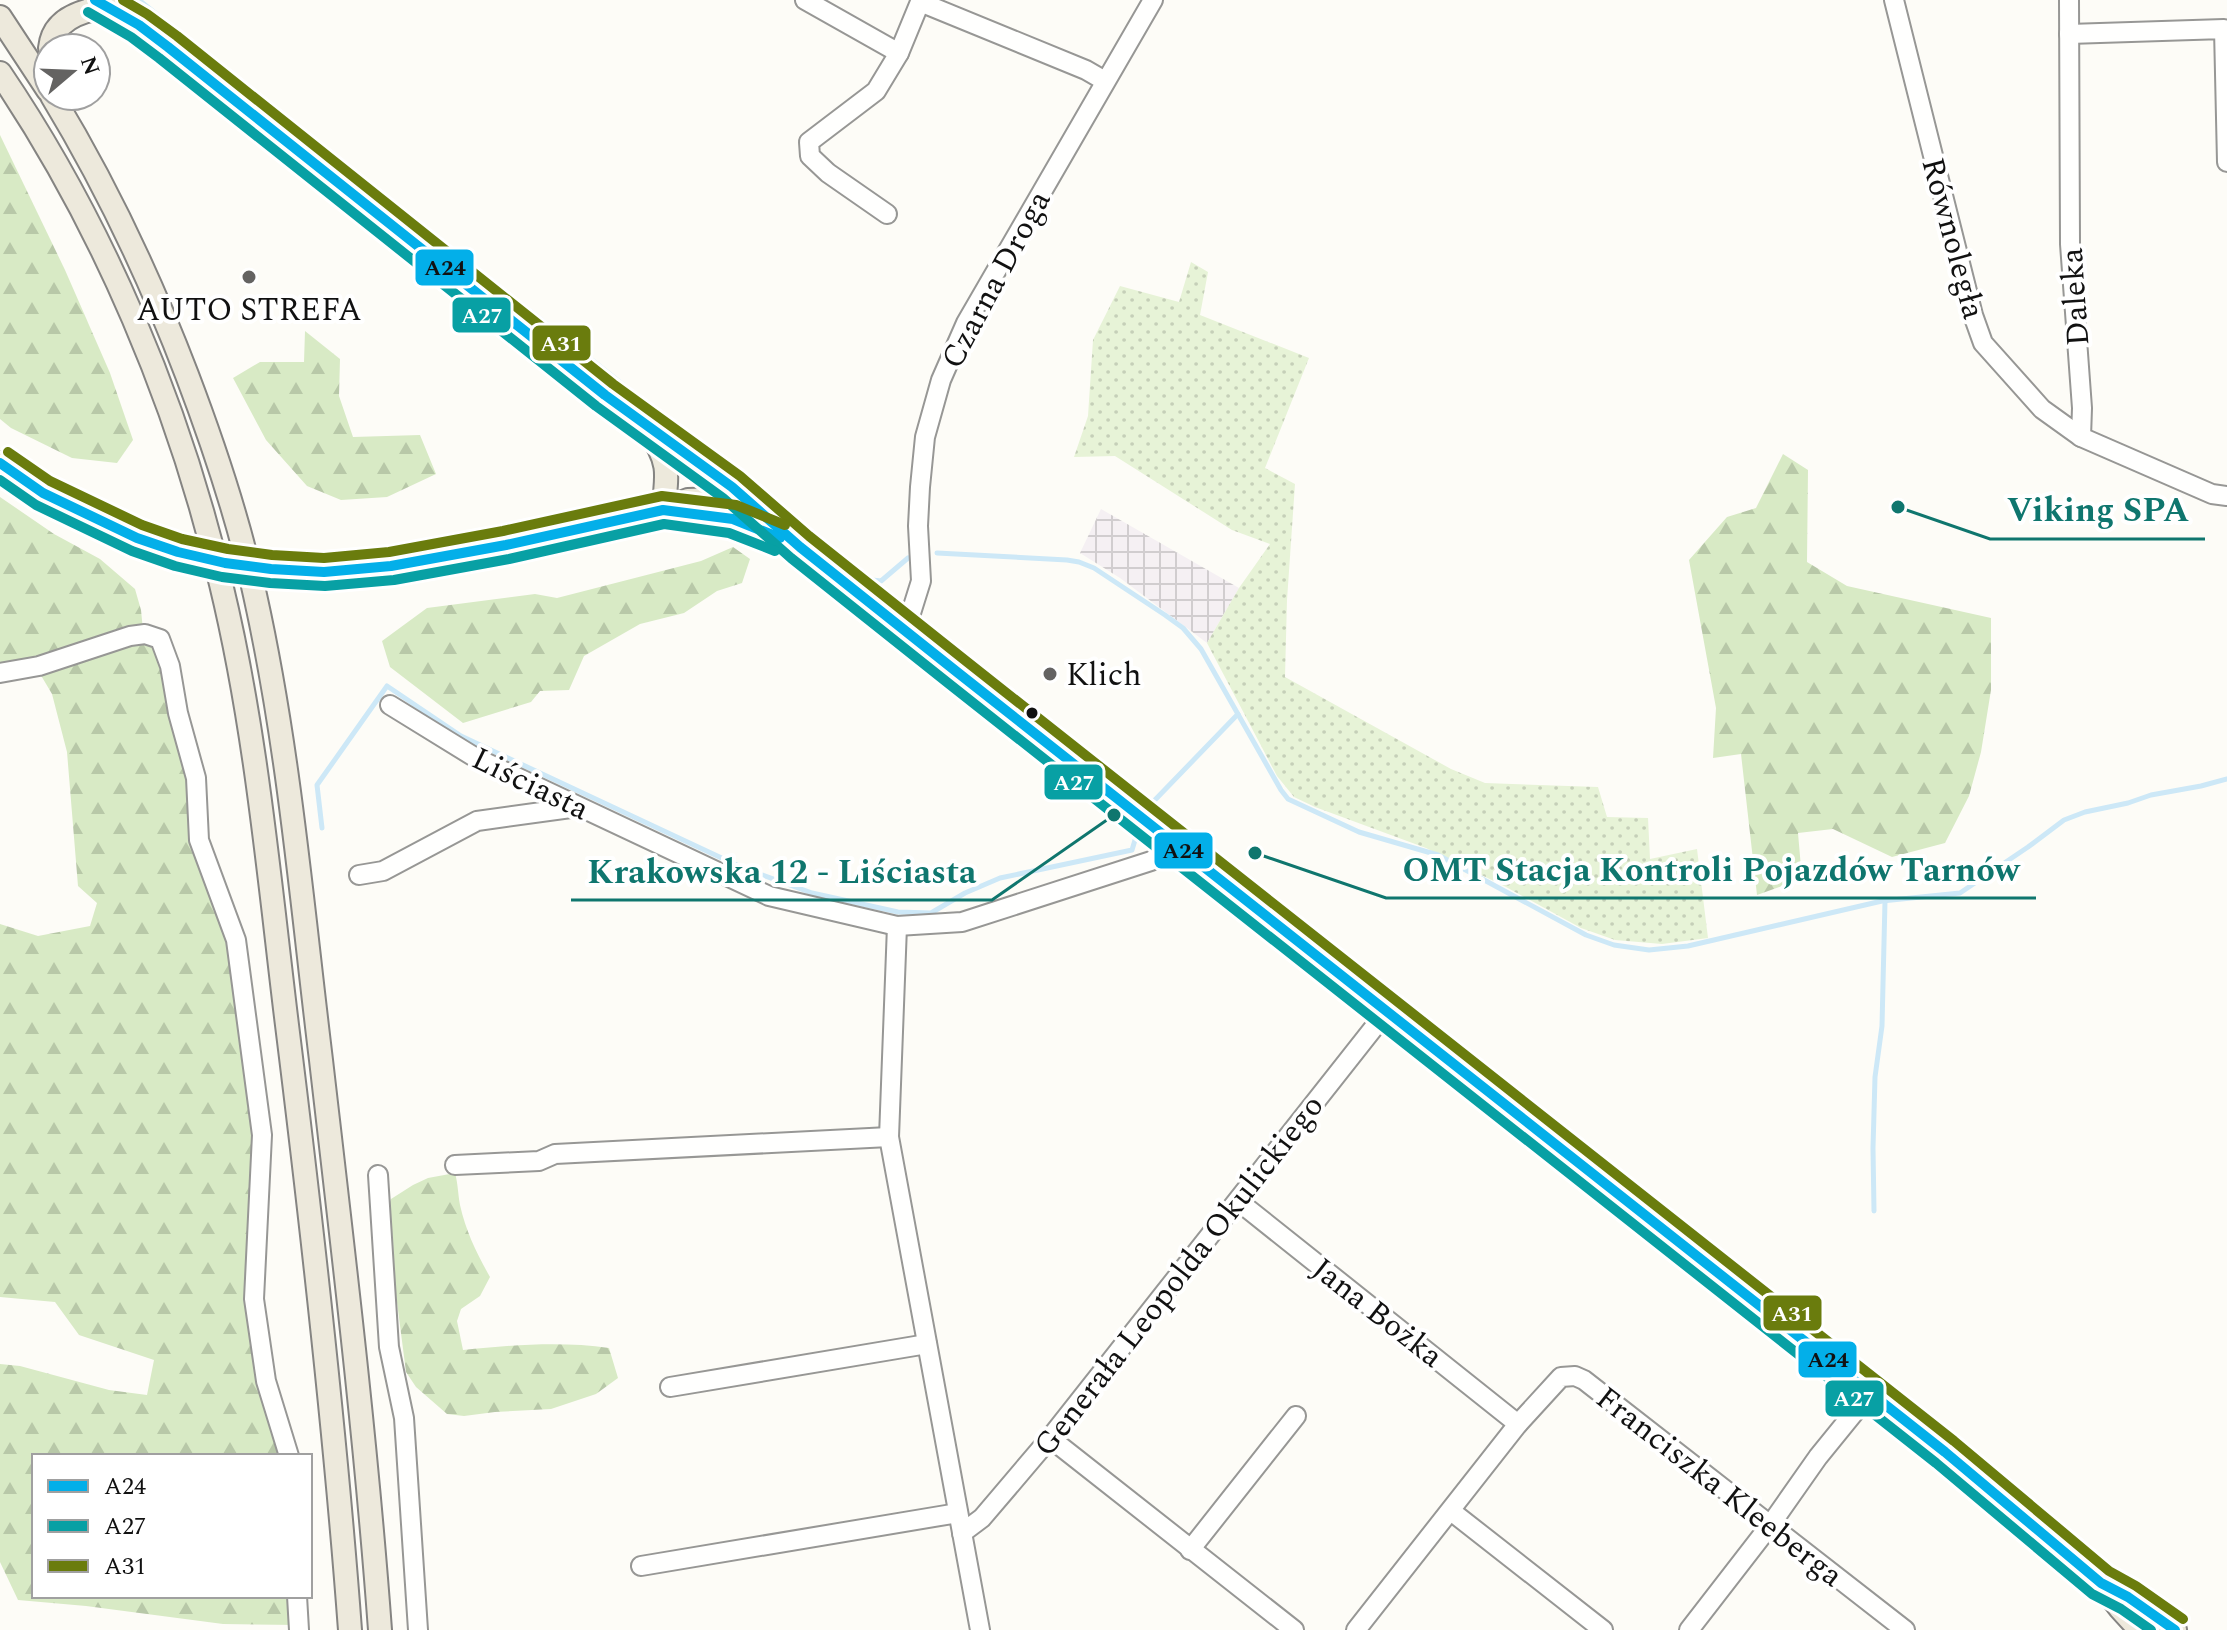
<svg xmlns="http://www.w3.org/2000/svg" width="2227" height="1630" viewBox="0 0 2227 1630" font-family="Spectral,serif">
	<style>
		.industrial { fill: url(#industrial-grid) }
		.grass { fill: url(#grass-dots) }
		.forest { fill: url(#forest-firs) }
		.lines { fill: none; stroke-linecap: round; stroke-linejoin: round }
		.stream { stroke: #cde8f7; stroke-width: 5 }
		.minor-casing { stroke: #979795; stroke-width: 22 }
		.major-casing { stroke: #858482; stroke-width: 26 }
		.minor { stroke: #fffffe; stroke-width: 18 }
		.major { stroke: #ede9dc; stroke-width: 22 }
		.major-bridge-casing { stroke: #858482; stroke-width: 26; stroke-linecap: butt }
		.major-bridge { stroke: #ede9dc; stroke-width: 22 }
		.bus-1-casing { stroke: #fff; stroke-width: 16 }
		.bus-2-casing { stroke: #fff; stroke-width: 16 }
		.bus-3-casing { stroke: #fff; stroke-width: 16 }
		.bus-1 { stroke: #03afe9; stroke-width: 10 }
		.bus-2 { stroke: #08a0a4; stroke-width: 10 }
		.bus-3 { stroke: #6a7c0d; stroke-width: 10 }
		.poi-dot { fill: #646362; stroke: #fff; stroke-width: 3 }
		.bus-dot { fill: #111; stroke: #fff; stroke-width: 3 }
		.labels { text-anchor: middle; stroke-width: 8; stroke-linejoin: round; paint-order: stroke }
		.street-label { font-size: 32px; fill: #111; stroke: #fff }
		.poi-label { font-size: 32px; fill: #111; stroke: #fff }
		.leader { fill: none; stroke: #0f766e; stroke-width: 3 }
		.callout-dot { fill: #0f766e; stroke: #fff; stroke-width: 3 }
		.callout-label { font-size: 34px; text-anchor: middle; font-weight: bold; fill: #0f766e; stroke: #fff; stroke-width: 8; stroke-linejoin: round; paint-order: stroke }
		.line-badge { stroke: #fff; stroke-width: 3 }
		.badge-label { font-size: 22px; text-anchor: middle; font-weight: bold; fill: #fff }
		.pale-badge-label { font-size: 22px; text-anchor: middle; font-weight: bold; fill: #111 }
	</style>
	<defs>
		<pattern id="industrial-grid" width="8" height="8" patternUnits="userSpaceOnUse" patternTransform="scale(2)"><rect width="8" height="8" fill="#f5f0f3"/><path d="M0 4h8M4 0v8" fill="none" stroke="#d1cdcf"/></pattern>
		<pattern id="grass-dots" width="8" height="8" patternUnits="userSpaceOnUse" patternTransform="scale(2)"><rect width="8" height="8" fill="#e7f3d7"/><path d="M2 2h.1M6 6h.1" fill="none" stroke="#c5cfb8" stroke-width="1.8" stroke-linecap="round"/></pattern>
		<pattern id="forest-firs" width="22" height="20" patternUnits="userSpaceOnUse" patternTransform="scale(2)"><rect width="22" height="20" fill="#d8eac5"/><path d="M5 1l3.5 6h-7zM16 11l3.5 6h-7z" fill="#b8c8a8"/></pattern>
	</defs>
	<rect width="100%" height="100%" fill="#fdfcf7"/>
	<path class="industrial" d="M1101,509L1239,588L1207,643L1120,578L1080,553Z"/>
	<path class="grass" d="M1191,262L1208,272L1200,315L1309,358L1265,468L1295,484L1287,600L1285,677L1451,769L1485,783L1598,787L1607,817L1648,818L1650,859L1697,849L1708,938L1662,944L1615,940L1581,928L1506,887L1426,848L1315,807L1294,797L1277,776L1207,643L1239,588L1270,544L1232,530L1115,456L1074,457L1088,416L1093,340L1120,286L1179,302Z"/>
	<g class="forest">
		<path d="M0,135L65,270L110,373L133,440L117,463L72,458L11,428L0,419Z"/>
		<path d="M305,331L340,359L339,396L353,437L420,435L436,474L387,497L341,500L307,486L266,440L233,378L260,362H304Z"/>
		<path d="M1783,454L1808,470L1807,562L1847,586L1991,618V690L1981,752L1969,796L1945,843L1892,857L1833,829L1798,833L1802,879L1757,895L1741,754L1713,758L1716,708L1689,560L1727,517L1756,508Z"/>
		<path d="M0,497L54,534L100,559L135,589L141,610L143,630L153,628L196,779L224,917L254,1084L253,1275L288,1456H34V1596H296L298,1625L223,1624L86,1606L18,1600L0,1562V1364L20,1366L109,1390L147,1395L154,1360L79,1335L55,1302L0,1297V924L38,936L90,926L97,903L78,886L67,752L52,694L36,667L0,673Z"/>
		<path d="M733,547L750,559L742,583L717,591L684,613L640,624L584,656L569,690L540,691L531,702L463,723L390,667L382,641L427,608L535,594L557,598L701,561Z"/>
		<path d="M455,1173C458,1184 458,1194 460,1205C466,1232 477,1254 490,1277L480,1296L461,1309L457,1321L463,1350C510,1345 562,1341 609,1348L618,1378L596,1394L551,1409L495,1412L464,1416L447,1414L416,1387L406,1372L394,1279L393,1238L387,1211L391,1199L413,1185L428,1178Z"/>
	</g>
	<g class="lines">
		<g class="stream">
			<path d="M139,0L332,156"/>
			<path d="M345,165L457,253"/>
			<path d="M468,262L506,292"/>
			<path d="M521,304L865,576L872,580L881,581L908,558"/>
			<path d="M937,553L1067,560L1079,562L1094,568L1165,615L1183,628L1201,649L1281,790L1288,799L1359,832L1438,855L1586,935L1614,945L1649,950L1688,946L1882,901L1960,893L2028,847L2064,820L2085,812L2128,803L2151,795L2201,786L2227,779"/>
			<path d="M1152,803L1238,714"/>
			<path d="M322,828L317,785L387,686L461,736L743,868L812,893L898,912L931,913L965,893L1000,878L1132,850L1135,840"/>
			<path d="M1874,1211L1873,1148L1875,1077L1882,1026L1885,901"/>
		</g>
		<defs>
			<g id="minor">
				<path d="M805,0L899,53L920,2L1086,70L1105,81"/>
				<path d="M1894,0L1973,315L1983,343L2042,409L2081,437"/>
				<path d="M2069,0L2070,244L2082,408L2081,437L2212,494L2227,496"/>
				<path d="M2069,34L2224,29L2227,162"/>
				<path d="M887,214L828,173L810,156L809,142L876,91L899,53"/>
				<path d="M900,626L911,613L921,581L918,526L920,487L925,437L941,380L966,323L1153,0"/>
				<path d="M0,673L39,666L130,636L145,634L160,639L170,666L178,713L196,778L199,840L236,940L262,1135L254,1299L266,1381L289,1456"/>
				<path d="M390,705L476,758L769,896L897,926L962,922L1151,861L1162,854L1173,842"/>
				<path d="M359,875L383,871L477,821L578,807"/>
				<path d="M897,926L889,1137L980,1630"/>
				<path d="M455,1165L539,1161L555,1154L889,1137"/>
				<path d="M378,1175L389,1347L404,1418L418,1630"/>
				<path d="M1238,1201L1518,1424"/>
				<path d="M670,1387L927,1344"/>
				<path d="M1050,1438L1294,1630"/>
				<path d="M1451,1511L1603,1630"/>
				<path d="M962,1533L982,1518L1050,1438L1387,1011"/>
				<path d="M1190,1550L1296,1416"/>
				<path d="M641,1566L958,1513"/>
				<path d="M297,1596L299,1630"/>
				<path d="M1356,1630L1518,1424L1561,1377L1575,1376L1584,1380L1905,1630"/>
				<path d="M1689,1630L1771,1524L1818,1457L1870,1393"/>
			</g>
			<g id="major">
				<path d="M95,0L139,25L168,47L605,395L732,487L756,510L800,547L957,672L1945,1452L2101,1583L2128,1597L2175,1630"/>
				<path d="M0,17L48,90"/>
				<path d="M50,48C53,19 82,10 107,7"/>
				<path d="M0,73C103,225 179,405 221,584C256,728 269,878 287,1025C312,1226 335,1428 350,1630"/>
				<path d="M52,96C106,185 150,278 187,375C214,446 239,520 255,595C289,748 302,905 321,1060C343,1250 366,1439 380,1630"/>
				<path d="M647,429C670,460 668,473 663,510"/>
				<path d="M0,463C42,495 88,517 137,538"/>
				<path d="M664,510L733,519L778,537"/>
				<path d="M324,572L391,566L506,545L663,510L688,500L719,499L749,508"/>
				<path d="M2106,1590L2120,1608L2140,1630"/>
			</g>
		</defs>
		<use href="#minor" class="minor-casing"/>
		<use href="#major" class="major-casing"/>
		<use href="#minor" class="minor"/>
		<use href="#major" class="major"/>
		<defs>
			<path id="major-bridge" d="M137,538C203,561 254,568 324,572"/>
		</defs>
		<use href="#major-bridge" class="major-bridge-casing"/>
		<use href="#major-bridge" class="major-bridge"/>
		<defs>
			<g id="bus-1">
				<path d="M95,0L139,25L168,47L605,395L732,487L800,547L957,672L1945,1452L2101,1583L2128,1597L2175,1630"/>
				<path d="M0,463L43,493L137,538L178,552L225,563L271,569L324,572L391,566L506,545L663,510L733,519L780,538"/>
			</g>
			<g id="bus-2">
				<path d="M88,12L131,37L159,58L596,406L723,498L791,558L948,683L1936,1463L2092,1594L2121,1609L2151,1630"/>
				<path d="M0,480L36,505L132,551L175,566L222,577L270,583L325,586L394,580L509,559L664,524L729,533L775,551"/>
			</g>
			<g id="bus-3">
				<path d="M123,0L147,14L177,36L613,384L740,476L809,536L966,661L1954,1441L2109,1571L2136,1586L2183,1619"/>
				<path d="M8,452L50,481L142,525L182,539L228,549L272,555L324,558L389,552L503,531L662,496L736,505L785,525"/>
			</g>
		</defs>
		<use href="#bus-1" class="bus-1-casing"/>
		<use href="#bus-2" class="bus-2-casing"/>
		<use href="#bus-3" class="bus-3-casing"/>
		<use href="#bus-1" class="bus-1"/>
		<use href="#bus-2" class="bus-2"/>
		<use href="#bus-3" class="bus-3"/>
	</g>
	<g class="poi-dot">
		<circle cx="249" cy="277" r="8"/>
		<circle cx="1050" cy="674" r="8"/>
	</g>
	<circle class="bus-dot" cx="1032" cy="713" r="7"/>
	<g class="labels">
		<g class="street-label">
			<text transform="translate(1954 238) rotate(75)" y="11">Równoległa</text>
			<text transform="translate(995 279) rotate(-62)" y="11">Czarna Droga</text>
			<text transform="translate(2074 297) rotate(-94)" y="11">Daleka</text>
			<text transform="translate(531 783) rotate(26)" y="11">Liściasta</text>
			<text transform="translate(1178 1275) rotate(-52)" y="11">Generała Leopolda Okulickiego</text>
			<text transform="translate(1378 1312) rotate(38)" y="11">Jana Bożka</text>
			<text transform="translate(1720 1486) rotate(38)" y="11">Franciszka Kleeberga</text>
		</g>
		<g class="poi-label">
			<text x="249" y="320">AUTO STREFA</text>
			<text x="1066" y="685" text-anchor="start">Klich</text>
		</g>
	</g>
	<path class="leader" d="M1898 507L1990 539H2205M1255 853L1386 898H2036M1114 815L992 900H571"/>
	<g class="callout-dot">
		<circle cx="1898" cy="507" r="8"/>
		<circle cx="1255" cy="853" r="8"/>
		<circle cx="1114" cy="815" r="8"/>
	</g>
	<g class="callout-label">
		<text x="2098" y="521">Viking SPA</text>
		<text x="1711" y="881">OMT Stacja Kontroli Pojazdów Tarnów</text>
		<text x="782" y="883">Krakowska 12 - Liściasta</text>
	</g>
	<g class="line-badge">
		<rect x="414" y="248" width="61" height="39" rx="8" fill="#03afe9"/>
		<rect x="451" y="296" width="61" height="38" rx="8" fill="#08a0a4"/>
		<rect x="531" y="324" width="61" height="38" rx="8" fill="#6a7c0d"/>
		<rect x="1043" y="763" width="61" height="38" rx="8" fill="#08a0a4"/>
		<rect x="1153" y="831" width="61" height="39" rx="8" fill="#03afe9"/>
		<rect x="1762" y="1294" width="61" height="38" rx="8" fill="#6a7c0d"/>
		<rect x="1797" y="1340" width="61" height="39" rx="8" fill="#03afe9"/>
		<rect x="1824" y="1379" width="61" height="39" rx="8" fill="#08a0a4"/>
	</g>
	<g class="badge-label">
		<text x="482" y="323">A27</text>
		<text x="561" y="351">A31</text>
		<text x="1074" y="790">A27</text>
		<text x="1792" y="1321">A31</text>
		<text x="1854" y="1406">A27</text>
	</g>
	<g class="pale-badge-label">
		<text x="445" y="275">A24</text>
		<text x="1183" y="858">A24</text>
		<text x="1828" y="1367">A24</text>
	</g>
	<rect x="32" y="1454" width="280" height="144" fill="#ffffff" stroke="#a0a0a0" stroke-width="2"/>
	<rect x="48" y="1480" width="40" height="12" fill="#03afe9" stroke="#a0a0a0" stroke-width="2"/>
	<text x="104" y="1494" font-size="24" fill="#111111">A24</text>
	<rect x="48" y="1520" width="40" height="12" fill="#08a0a4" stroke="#a0a0a0" stroke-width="2"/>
	<text x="104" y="1534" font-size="24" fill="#111111">A27</text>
	<rect x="48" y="1560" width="40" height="12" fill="#6a7c0d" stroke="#a0a0a0" stroke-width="2"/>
	<text x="104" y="1574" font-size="24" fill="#111111">A31</text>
	<g transform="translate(72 72) rotate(71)"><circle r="38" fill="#ffffff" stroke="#a0a0a0" stroke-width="2"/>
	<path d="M0-6L14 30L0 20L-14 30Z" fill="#646362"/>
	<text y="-12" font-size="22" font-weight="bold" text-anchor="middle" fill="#111111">N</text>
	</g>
</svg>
